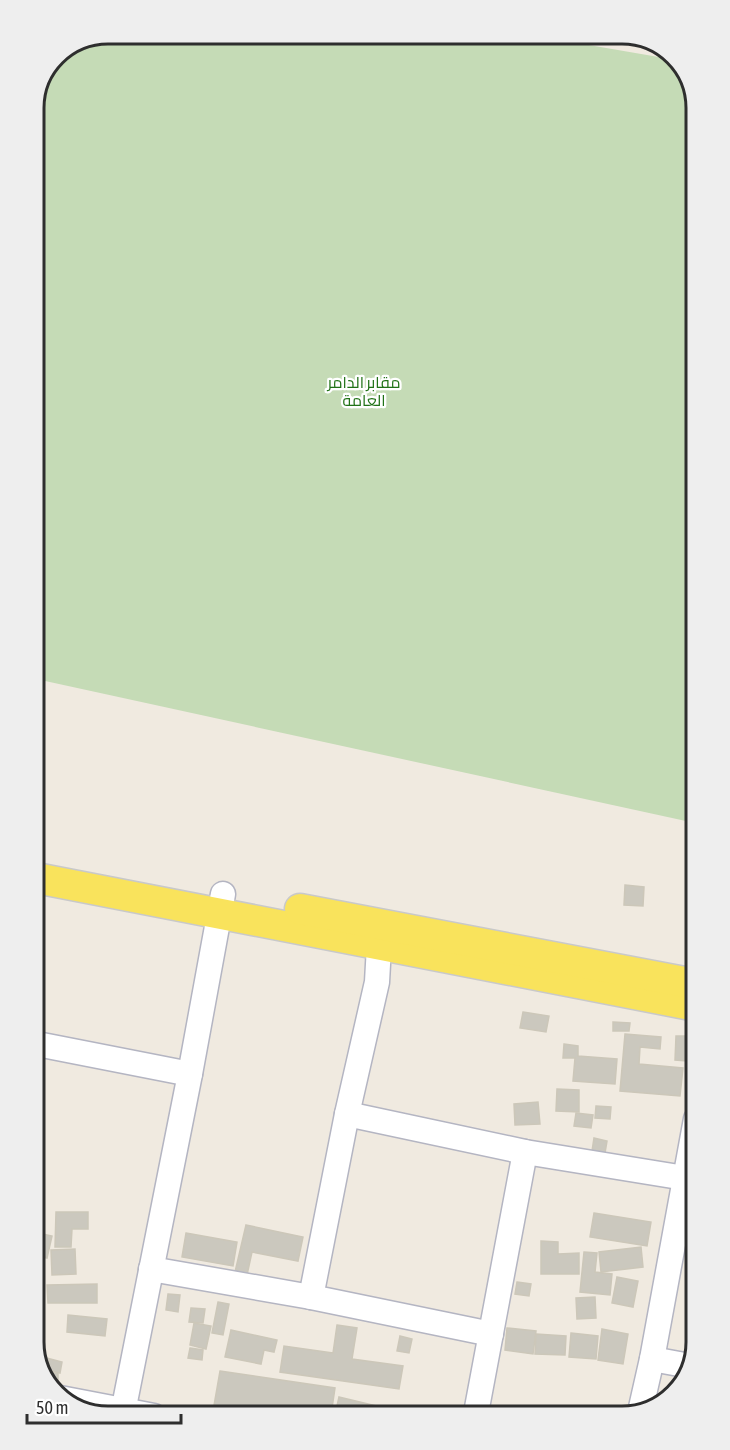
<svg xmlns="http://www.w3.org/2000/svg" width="730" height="1450" viewBox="0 0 730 1450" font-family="'Asap Condensed',Cairo,sans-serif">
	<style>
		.cemetery { fill: #c5dbb6 }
		.building { fill: #cbc8be; stroke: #ccc7b9; stroke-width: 1.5 }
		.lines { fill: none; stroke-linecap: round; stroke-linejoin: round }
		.minor-casing { stroke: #b4b5c2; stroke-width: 27 }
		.major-casing { stroke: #c9c9c9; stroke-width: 33 }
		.minor { stroke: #fff; stroke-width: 24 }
		.major { stroke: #f9e35c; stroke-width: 30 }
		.labels { text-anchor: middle; stroke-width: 4.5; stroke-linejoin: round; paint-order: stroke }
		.park-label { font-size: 16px; fill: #217217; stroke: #fff }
		.rim { fill: none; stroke: #2e2e2e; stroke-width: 3 }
	</style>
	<rect width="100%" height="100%" fill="#f0eae0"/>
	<path class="cemetery" d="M108,33H519L676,60L691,79L695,823L36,679L33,103L55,55Z"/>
	<g class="building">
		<path d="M625,885L644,887L643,906L624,905Z"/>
		<path d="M523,1012L549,1016L546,1032L520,1028Z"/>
		<path d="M613,1022L630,1023L629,1031H613Z"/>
		<path d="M625,1034L661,1037L660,1049L640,1047L639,1064L683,1068L680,1096L620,1091Z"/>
		<path d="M676,1036H687V1061L675,1060Z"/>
		<path d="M564,1044L578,1046V1056L617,1059L615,1084L573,1081L575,1058H563Z"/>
		<path d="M557,1089L579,1090V1112L556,1111Z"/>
		<path d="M538,1102L540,1124L515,1125L514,1104Z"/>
		<path d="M596,1106L611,1107L610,1119L595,1118Z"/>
		<path d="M576,1113L593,1115L591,1128L574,1126Z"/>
		<path d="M594,1138L607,1141L605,1153L592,1151Z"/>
		<path d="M56,1212H88V1229H72L71,1247H55Z"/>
		<path d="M594,1213L651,1222L647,1246L590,1237Z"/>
		<path d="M246,1225L303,1237L298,1261L252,1252L247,1275L235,1272Z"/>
		<path d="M38,1233L52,1236L47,1258L38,1256Z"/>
		<path d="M186,1233L237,1242L233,1266L182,1257Z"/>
		<path d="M541,1241L558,1242V1254L579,1253V1274H541Z"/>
		<path d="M641,1247L643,1267L601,1272L599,1252Z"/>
		<path d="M75,1249L76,1274L52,1275L51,1250Z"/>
		<path d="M584,1252L597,1253L595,1272L612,1274L610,1295L580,1292Z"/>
		<path d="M617,1277L638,1281L633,1307L612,1303Z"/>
		<path d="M517,1282L531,1284L529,1296L515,1294Z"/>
		<path d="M97,1284V1303H48L47,1285Z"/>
		<path d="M168,1294L180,1295L178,1312L166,1310Z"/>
		<path d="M595,1297L596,1318L577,1319L576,1298Z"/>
		<path d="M218,1302L229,1304L223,1335L212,1333Z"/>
		<path d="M191,1308L205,1309L203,1323L189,1322Z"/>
		<path d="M68,1315L107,1319L105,1336L67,1332Z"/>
		<path d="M194,1323L211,1326L206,1349L190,1345Z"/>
		<path d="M337,1325L357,1328L352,1359L403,1366L399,1389L280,1372L284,1346L333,1353Z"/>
		<path d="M507,1328L536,1331L533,1354L505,1350Z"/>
		<path d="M602,1329L628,1334L623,1364L598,1360Z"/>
		<path d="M231,1330L277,1340L274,1352L264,1350L261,1364L225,1357Z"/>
		<path d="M571,1333L598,1336L596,1359L569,1357Z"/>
		<path d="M536,1334L566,1336L565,1355L535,1354Z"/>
		<path d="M400,1336L412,1339L409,1353L397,1351Z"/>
		<path d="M190,1348L203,1350L202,1360L188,1358Z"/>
		<path d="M39,1356L62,1362L60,1373L39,1368Z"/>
		<path d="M220,1371L335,1388L331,1415H320L273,1406L272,1415H244L213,1411Z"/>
		<path d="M51,1373H58V1388L51,1386Z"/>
		<path d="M339,1397L385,1408L383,1414L335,1415Z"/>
	</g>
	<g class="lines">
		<defs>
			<g id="minor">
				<path d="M37,1044L190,1074"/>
				<path d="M347,1114L525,1152L685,1178"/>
				<path d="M151,1269L311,1297L491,1334"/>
				<path d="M311,1297L347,1114L377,982L379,946"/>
				<path d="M652,1359L690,1366"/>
				<path d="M60,1398L154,1416"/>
				<path d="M640,1412L652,1359L696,1119"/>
				<path d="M476,1413L525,1152"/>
				<path d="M122,1417L190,1074L223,894"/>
			</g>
			<g id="major">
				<path d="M36,878L696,1006"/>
				<path d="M300,909L695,984"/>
			</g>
		</defs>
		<use href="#minor" class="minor-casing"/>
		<use href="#major" class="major-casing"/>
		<use href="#minor" class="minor"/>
		<use href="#major" class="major"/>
	</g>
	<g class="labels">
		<g class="park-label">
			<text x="364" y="388">مقابر الدامر<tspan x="364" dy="18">العامة</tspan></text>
		</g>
	</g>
	<path d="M0 0H730V1450H0ZM108 44H622A64 64 0 0 1 686 108V1342A64 64 0 0 1 622 1406H108A64 64 0 0 1 44 1342V108A64 64 0 0 1 108 44Z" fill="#eee" fill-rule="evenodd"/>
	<path class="rim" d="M108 44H622A64 64 0 0 1 686 108V1342A64 64 0 0 1 622 1406H108A64 64 0 0 1 44 1342V108A64 64 0 0 1 108 44Z"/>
	<path d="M27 1414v9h154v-9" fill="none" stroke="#2e2e2e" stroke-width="3"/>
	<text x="36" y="1414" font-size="18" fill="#2e2e2e" stroke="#ffffff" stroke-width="4.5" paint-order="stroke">50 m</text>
</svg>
